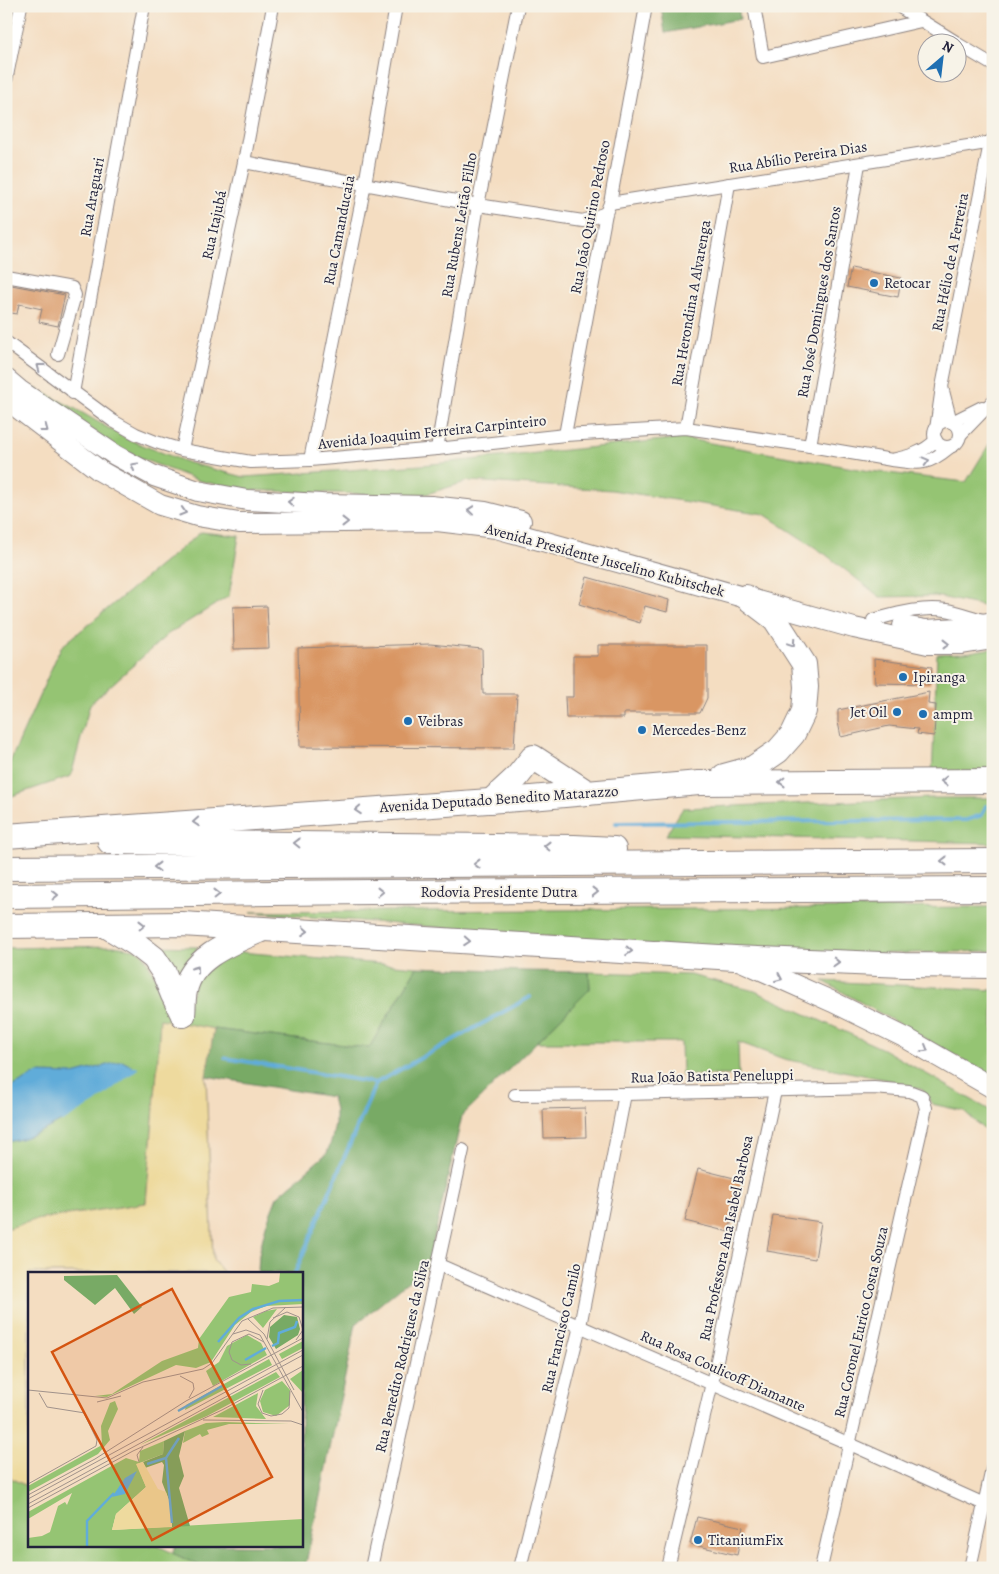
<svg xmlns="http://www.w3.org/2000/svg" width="999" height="1574" viewBox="0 0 999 1574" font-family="Alegreya,serif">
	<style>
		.green { fill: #95c473; stroke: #5c7357 }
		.forest { fill: #78aa65; stroke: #4d6650 }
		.sand { fill: #eeda9e; stroke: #887e6c }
		.water { fill: #61acd9; stroke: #42678a }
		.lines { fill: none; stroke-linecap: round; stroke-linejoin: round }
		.stream { stroke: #61acd9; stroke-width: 4 }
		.building { fill: #d99663 }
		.minor-casing { stroke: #8b807e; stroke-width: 14 }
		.primary-casing { stroke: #8b807e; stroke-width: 22 }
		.motorway-casing { stroke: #8b807e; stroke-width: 26 }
		.minor { stroke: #fff; stroke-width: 12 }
		.primary { stroke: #fff; stroke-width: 20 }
		.motorway { stroke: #fff; stroke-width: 24 }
		.oneway { stroke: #9c9ca7 }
		.poi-dot { fill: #1f6fb2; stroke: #f7f3e8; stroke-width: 2 }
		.labels { text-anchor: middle; stroke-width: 4; stroke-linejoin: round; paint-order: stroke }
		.street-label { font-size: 15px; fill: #22223b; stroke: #f7f3e8 }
		.poi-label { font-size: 15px; fill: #22223b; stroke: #f7f3e8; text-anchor: start }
		.inset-river { fill: none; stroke: #61acd9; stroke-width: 2.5 }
		.inset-road { fill: none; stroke: #a0928b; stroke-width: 1 }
		.view { fill: #d45411; fill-opacity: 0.15; stroke: #d45411; stroke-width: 2.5 }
		.inset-edge { fill: none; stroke: #22223b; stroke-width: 2.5 }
	</style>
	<rect width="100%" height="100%" fill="#f7f3e8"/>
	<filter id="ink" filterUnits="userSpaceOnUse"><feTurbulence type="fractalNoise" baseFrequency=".02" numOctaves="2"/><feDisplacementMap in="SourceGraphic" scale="10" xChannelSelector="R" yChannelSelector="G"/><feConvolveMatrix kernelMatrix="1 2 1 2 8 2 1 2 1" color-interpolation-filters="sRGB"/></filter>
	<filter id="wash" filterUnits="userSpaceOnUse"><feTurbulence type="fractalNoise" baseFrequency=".0096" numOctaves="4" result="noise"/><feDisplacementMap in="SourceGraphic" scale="20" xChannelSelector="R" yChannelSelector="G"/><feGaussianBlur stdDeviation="1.12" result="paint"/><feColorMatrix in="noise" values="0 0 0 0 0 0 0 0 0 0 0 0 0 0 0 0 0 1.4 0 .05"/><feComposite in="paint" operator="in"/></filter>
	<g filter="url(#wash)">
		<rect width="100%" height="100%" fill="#f4ddc1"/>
		<g class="green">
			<path d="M29,385L74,408L127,439L189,463L244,477L422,465L682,438L870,471L966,482L993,438V608L935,596L880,597L825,554L764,514L612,490L469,481L420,496L245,490L200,481L121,451Z"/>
			<path d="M201,532L239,536L229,596L168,634L90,704L71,776L6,798V771L61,647Z"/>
			<path d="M993,648V776L932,778L937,654L965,653Z"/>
			<path d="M932,798H993V843L666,835L683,808Z"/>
			<path d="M993,907V951L786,956L251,912Z"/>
			<path d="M114,946L134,949L143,954L181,1023L160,1019L157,1072L146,1203L35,1220L6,1229V948Z"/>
			<path d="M153,946L198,947L183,969L174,987Z"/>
			<path d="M228,951L417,967L369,1048L214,1029L184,1024L197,973Z"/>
			<path d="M589,972L690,975L755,991L883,1049L993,1112V1138L964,1111L932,1104L923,1090L898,1082L784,1059L738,1042L739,1075H682L681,1042H537L590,989Z"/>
			<path d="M823,981L993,990V1077Z"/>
			<path d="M6,1476L29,1487V1545H156L205,1568H6Z"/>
		</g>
		<g class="forest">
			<path d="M661,6H738L740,19L665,33Z"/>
			<path d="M417,967L525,971L589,972L590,989L462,1116L428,1265L356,1324L305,1568H205L172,1553L176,1545H301V1273H258L259,1254L266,1225L277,1197L327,1153L332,1139L335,1123V1110L332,1097L206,1076L214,1029L369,1048Z"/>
		</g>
		<path class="sand" d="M160,1019L214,1029L206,1076L213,1259L224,1273H29V1487L6,1476V1229L35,1220L146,1203L157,1072Z"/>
		<path class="water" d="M122,1061L136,1068C103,1094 49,1137 6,1142V1090L38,1073L73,1074Z"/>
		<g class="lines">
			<g class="stream">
				<path d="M616,823L967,820L982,815L986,806"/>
				<path d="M225,1058L376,1083L530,997"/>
				<path d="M62,1120L94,1101L136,1068"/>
				<path d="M295,1273L376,1083"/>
			</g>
		</g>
		<g id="blocks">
			<g class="building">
				<path d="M851,268L901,278L898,297L847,287Z"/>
				<path d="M6,284L65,295L58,326L39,322L42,309L19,304L17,314L6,312Z"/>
				<path d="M587,577L669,600L667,612L645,606L640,623L579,604Z"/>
				<path d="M267,606L269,648L234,649L233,607Z"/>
				<path d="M430,644L482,649L483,694H517L514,748L300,747L298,648Z"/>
				<path d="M598,645H707V698L700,713H624V718H566L565,697H573V656H598Z"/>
				<path d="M874,659L932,667L930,684L875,683Z"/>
				<path d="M929,692L928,704L936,705L934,736L917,734L918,729L889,726L841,737L838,722V710Z"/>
				<path d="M585,1108L586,1137L544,1138L543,1109Z"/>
				<path d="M698,1169L742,1180L729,1232L685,1221Z"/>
				<path d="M773,1215L821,1222L815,1259L767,1251Z"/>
				<path d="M697,1517L743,1527L737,1555L690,1544Z"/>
			</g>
		</g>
	</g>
	<g filter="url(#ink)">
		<use href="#blocks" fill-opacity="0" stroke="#8b807e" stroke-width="1"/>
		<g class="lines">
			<defs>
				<g id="minor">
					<path d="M754,6L763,57L921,21"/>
					<path d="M898,6L956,42"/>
					<path d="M956,43L993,65"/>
					<path d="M6,81L21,6"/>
					<path d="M244,162L478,205L583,221L606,213"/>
					<path d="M610,203L993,142"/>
					<path d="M6,276L72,288L75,295L58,354"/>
					<path d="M6,342L113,421L136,434L156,442L182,450L251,462L310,460L437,449L565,435L686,428L810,446L892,460"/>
					<path d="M942,387L990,143L993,138"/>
					<path d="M73,393L144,6"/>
					<circle cx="947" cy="434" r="13"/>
					<path d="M952,422L982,407"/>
					<path d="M686,428L729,184"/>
					<path d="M936,429L942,387L951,422"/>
					<path d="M565,435L606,213L610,203L646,6"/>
					<path d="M960,435L993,401"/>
					<path d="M936,440C923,453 909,456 892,460C921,464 927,466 950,447"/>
					<path d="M810,446L859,164"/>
					<path d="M437,449L478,205L518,6"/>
					<path d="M182,450L244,162L273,6"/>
					<path d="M310,460L365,184L396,6"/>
					<path d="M873,620C896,614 922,606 946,610C958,612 971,617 983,620"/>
					<path d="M515,1095L625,1094L874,1088L909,1091L922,1096L926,1108L821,1568"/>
					<path d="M439,1265L850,1444L993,1508"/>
					<path d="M371,1568L463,1150"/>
					<path d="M520,1568L580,1326L625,1094"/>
					<path d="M668,1568L712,1383L775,1091"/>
					<path d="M970,1568L993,1464"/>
				</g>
				<g id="primary">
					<path d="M6,379L19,390L115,455L154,476L198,491L247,500L322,504L431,506L485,512L521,521"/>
					<path d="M6,399L100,471L160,505L197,516L239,523L437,521L496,528L854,628L928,644H962L993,639"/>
					<path d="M903,626L926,630L959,628L993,622"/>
					<path d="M739,960L833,1002L906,1038L993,1088"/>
				</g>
				<g id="motorway">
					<path d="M724,776L753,768L778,751L793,734L804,711L806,687L804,664L775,619L746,597"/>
					<path d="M491,801L517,777L533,757L588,793"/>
					<path d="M6,836L531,798L699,783L993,781"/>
					<path d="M110,842L574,847L614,849"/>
					<path d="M6,868L993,861"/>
					<path d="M6,896L372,892L993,889"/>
					<path d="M105,925L136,944L154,958L164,973L173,995L183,1015"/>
					<path d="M6,926L182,924L735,958L904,965L993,966"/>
					<path d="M183,1015C184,1007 183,999 185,991C191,957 233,942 261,930"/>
				</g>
			</defs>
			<use href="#minor" class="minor-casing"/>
			<use href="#primary" class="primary-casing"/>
			<use href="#motorway" class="motorway-casing"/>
			<use href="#minor" class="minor"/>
			<use href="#primary" class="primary"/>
			<use href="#motorway" class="motorway"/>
		</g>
		<defs><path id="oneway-chevron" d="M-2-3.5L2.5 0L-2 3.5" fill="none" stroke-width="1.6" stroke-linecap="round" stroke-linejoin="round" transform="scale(1.25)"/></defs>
		<g class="oneway">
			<use href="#oneway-chevron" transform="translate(40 367) rotate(-143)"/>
			<use href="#oneway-chevron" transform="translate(45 429) rotate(37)"/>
			<use href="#oneway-chevron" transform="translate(926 461) rotate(-15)"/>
			<use href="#oneway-chevron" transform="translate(134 466) rotate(-151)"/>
			<use href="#oneway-chevron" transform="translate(291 502) rotate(-177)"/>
			<use href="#oneway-chevron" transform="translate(471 510) rotate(-174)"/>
			<use href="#oneway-chevron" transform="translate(183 512) rotate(17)"/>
			<use href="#oneway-chevron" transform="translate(345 522)"/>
			<use href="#oneway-chevron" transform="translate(792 643) rotate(56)"/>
			<use href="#oneway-chevron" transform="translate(946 644)"/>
			<use href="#oneway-chevron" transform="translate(944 781) rotate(180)"/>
			<use href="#oneway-chevron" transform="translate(782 782) rotate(179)"/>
			<use href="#oneway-chevron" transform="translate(358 810) rotate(176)"/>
			<use href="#oneway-chevron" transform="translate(196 822) rotate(176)"/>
			<use href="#oneway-chevron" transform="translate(297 843) rotate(-179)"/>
			<use href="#oneway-chevron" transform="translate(547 846) rotate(-179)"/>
			<use href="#oneway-chevron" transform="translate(944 861) rotate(180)"/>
			<use href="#oneway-chevron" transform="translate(477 864) rotate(180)"/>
			<use href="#oneway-chevron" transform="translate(157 867) rotate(180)"/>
			<use href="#oneway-chevron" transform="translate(380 892)"/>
			<use href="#oneway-chevron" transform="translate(595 892)"/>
			<use href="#oneway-chevron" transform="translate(217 894) rotate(-1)"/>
			<use href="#oneway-chevron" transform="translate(55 895) rotate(-1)"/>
			<use href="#oneway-chevron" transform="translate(142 925) rotate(-1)"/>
			<use href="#oneway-chevron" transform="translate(305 931) rotate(4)"/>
			<use href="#oneway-chevron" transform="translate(467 941) rotate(4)"/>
			<use href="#oneway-chevron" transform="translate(629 951) rotate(4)"/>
			<use href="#oneway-chevron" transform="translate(836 962) rotate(2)"/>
			<use href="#oneway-chevron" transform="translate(196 969) rotate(-54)"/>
			<use href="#oneway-chevron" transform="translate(779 978) rotate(24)"/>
			<use href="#oneway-chevron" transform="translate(925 1049) rotate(30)"/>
		</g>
	</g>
	<g class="poi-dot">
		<circle cx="874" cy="283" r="5"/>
		<circle cx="903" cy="677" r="5"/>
		<circle cx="897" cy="712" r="5"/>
		<circle cx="923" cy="714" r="5"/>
		<circle cx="408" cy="721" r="5"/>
		<circle cx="642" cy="730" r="5"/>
		<circle cx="698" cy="1540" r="5"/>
	</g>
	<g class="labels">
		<g class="street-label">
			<text transform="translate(798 157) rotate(-9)" y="5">Rua Abílio Pereira Dias</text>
			<text transform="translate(92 197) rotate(-80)" y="5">Rua Araguari</text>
			<text transform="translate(590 217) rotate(-79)" y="5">Rua João Quirino Pedroso</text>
			<text transform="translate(214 225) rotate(-78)" y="5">Rua Itajubá</text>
			<text transform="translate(459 225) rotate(-80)" y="5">Rua Rubens Leitão Filho</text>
			<text transform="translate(339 230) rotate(-79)" y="5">Rua Camanducaia</text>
			<text transform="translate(950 262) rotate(-79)" y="5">Rua Hélio de A Ferreira</text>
			<text transform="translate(819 302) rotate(-80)" y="5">Rua José Domingues dos Santos</text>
			<text transform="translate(691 303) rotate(-80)" y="5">Rua Herondina A Alvarenga</text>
			<text transform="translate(432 432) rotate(-6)" y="5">Avenida Joaquim Ferreira Carpinteiro</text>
			<text transform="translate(605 560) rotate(15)" y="5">Avenida Presidente Juscelino Kubitschek</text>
			<text transform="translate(499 799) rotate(-4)" y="5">Avenida Deputado Benedito Matarazzo</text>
			<text x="499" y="897">Rodovia Presidente Dutra</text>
			<text transform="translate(712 1076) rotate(-1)" y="5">Rua João Batista Peneluppi</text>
			<text transform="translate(726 1238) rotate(-78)" y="5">Rua Professora Ana Isabel Barbosa</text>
			<text transform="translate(861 1322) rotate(-77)" y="5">Rua Coronel Eurico Costa Souza</text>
			<text transform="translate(561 1328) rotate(-77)" y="5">Rua Francisco Camilo</text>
			<text transform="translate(402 1356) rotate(-77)" y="5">Rua Benedito Rodrigues da Silva</text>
			<text transform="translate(723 1371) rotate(24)" y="5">Rua Rosa Coulicoff Diamante</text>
		</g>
		<g class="poi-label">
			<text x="884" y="288">Retocar</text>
			<text x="913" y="682">Ipiranga</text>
			<text x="887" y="717" text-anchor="end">Jet Oil</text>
			<text x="933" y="719">ampm</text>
			<text x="418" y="726">Veibras</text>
			<text x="652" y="735">Mercedes-Benz</text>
			<text x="708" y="1545">TitaniumFix</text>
		</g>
	</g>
	<g transform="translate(28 1272)">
		<rect width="275" height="275" fill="#f4ddc1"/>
		<path d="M252,1H275V32L238,34L223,40L207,53L183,90L168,96L148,93L79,125L67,124L84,122L134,89L170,76L171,67L201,25L223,20L224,12L241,14L251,10ZM249,37L235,56L225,45L238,39ZM219,63L233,71L239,83L185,114L178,99L191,90L199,74ZM275,69V76L254,87L251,82ZM241,87L244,93L157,138L158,133ZM275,98V121L262,107ZM248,100L252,105L179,144L112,173ZM254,109L262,118V133L248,144L235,140L232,129L237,118ZM230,121L228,134L238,147L185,145ZM87,129L90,137L80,159L82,168L70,182L0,220V214L74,173L73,154L82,131ZM197,150L261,152H201L179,158L181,162L174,165L172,162L155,171L157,159L178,151ZM136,169L135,182L109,192L118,215L88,242L84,258L275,247V274H0V266L14,264L22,260L30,234L37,230L39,233L44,221L0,247V240L98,186L111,190L112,179Z" fill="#95c473"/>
		<path d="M89,3L114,35L106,42L87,16L67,33L36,8V4ZM256,43L269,45L272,57L270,63L248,77L241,65L242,55ZM157,159L151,184L156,204L151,216L162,254L144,255L142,231L134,210L136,193L134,190L117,196L115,190L135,182L136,169Z" fill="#78aa65"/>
		<path d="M115,190L130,217L138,220L142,231L144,255L84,258L88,242L118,215L108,192Z" fill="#eeda9e"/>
		<path d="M109,199L97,222L84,225L97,206Z" fill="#61acd9"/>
		<path class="inset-river" d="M190,70L211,46L225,37L251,29L275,28M244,74L250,71L251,61L267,55L269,49M217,88L238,76M150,139L194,114M138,186L144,251M119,192L138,186L151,166M59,274V249L86,221"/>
		<path class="inset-road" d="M245,46L259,40L271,45L275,58L268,68M220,47L236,62L266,118M205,62L218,58L232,63L275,140M239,67L242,50L258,35M223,92L213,93L204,88L201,80L204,70L221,62L236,70M152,104L165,111L166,117L161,126M0,118L79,126L115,110L175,97L184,91L214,49L245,36L275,35M235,118L230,132L234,141L243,144L254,142L261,136L262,119M11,121L19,135L57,141M69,130L93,124M175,148L263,149L275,153M111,190L109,183L115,175M0,212L68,174L69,168L49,127M0,223L67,187L158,129L275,66M0,227L275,78M0,232L275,83M0,236L105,179L194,138L275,94"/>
		<path class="view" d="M144,17L244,205L124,268L24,80Z"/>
		<rect width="275" height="275" class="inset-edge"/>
	</g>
	<rect width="999" height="1574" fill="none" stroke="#f7f3e8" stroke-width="25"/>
	<g transform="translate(942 58) rotate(28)"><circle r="24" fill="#f7f3e8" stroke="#a29fa3"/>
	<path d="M0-4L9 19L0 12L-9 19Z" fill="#1f6fb2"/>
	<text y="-8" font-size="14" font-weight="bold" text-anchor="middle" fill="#22223b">N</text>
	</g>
</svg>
